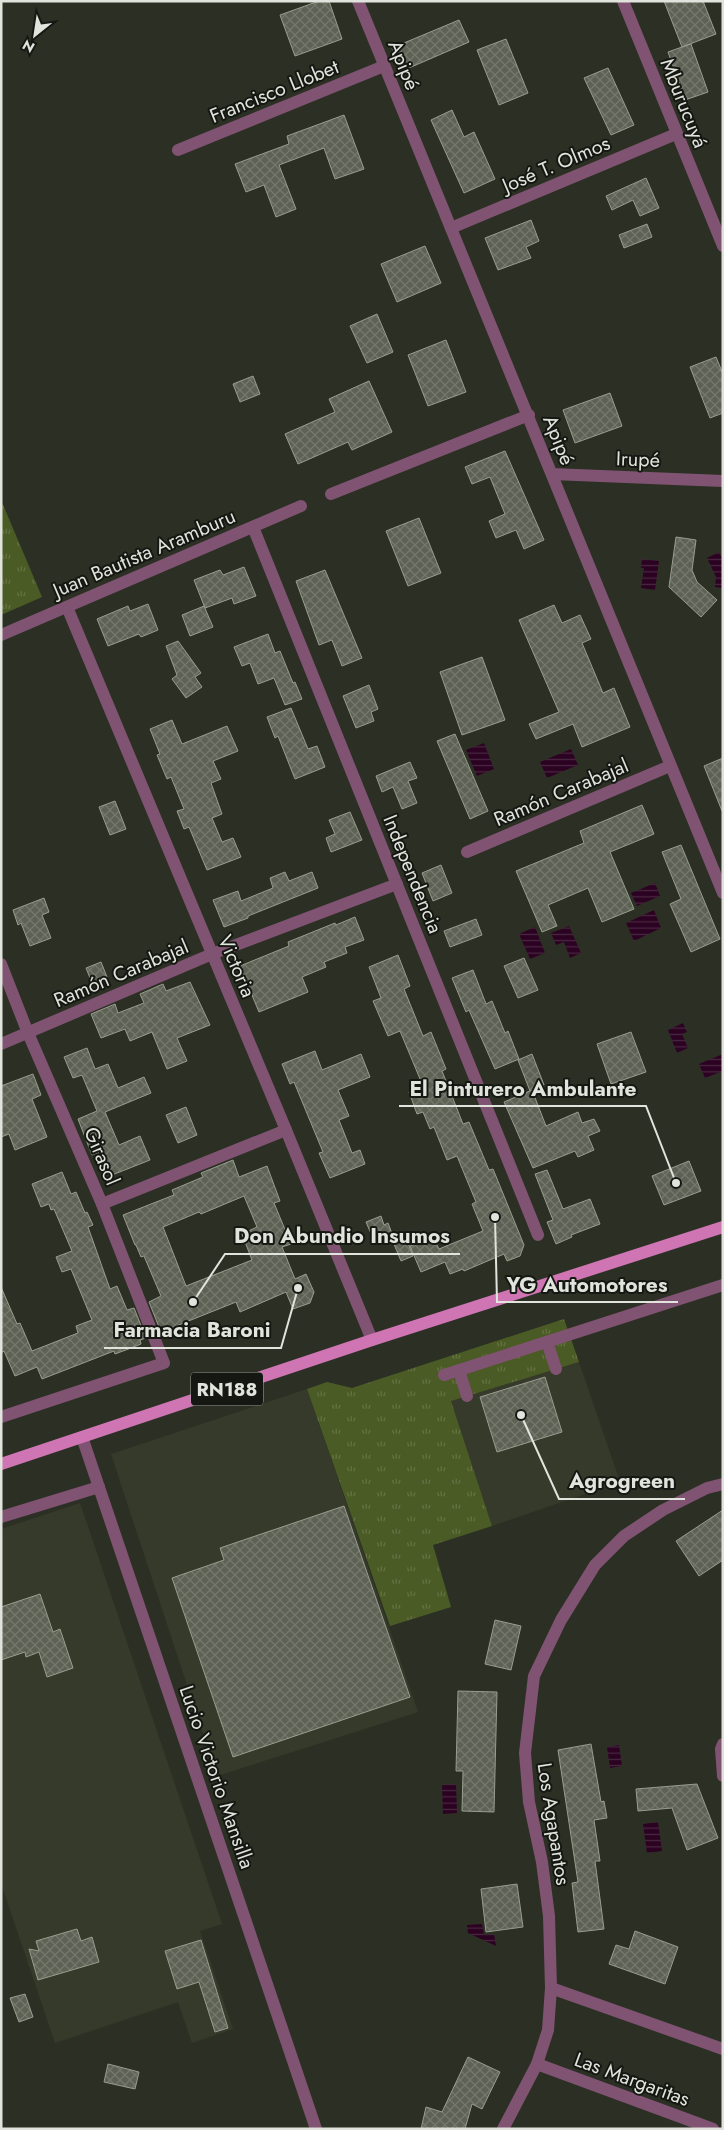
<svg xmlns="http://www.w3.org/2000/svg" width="724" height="2130" viewBox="0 0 724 2130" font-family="Jost,sans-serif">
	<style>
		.built { fill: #353a2a }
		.grass { fill: url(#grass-tufts) }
		.water { fill: url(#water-rules) }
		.building { fill: url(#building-cross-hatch); stroke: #989d8f; fill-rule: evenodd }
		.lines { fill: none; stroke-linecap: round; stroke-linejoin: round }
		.street { stroke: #7f5371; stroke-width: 12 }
		.primary { stroke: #cf75b4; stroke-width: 12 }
		.labels { text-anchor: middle; stroke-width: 4; stroke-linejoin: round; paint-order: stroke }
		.shield { fill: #151712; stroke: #a4a69f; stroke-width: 1 }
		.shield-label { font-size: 19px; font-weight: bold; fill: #e1e4dc }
		.street-label { font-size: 20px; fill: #e1e4dc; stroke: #151712 }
		.leader { fill: none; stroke: #e1e4dc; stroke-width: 2 }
		.callout-dot { fill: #e1e4dc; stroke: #151712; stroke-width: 2 }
		.callout-label { font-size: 21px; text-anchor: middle; font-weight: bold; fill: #e1e4dc; stroke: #151712; stroke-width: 4; stroke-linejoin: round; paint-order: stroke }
	</style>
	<defs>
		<pattern id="grass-tufts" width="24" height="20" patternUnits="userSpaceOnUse" patternTransform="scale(1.25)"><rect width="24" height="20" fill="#4b5b25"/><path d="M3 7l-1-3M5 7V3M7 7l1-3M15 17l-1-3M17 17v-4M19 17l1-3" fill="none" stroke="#657244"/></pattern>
		<pattern id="water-rules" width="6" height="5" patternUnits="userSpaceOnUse" patternTransform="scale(1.25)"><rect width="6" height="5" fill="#2b0221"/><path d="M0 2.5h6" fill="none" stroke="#492741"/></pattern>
		<pattern id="building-cross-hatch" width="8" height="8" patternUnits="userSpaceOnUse" patternTransform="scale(1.25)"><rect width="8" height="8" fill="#5d6255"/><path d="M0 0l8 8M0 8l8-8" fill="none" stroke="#74786d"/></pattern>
	</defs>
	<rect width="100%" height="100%" fill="#2c3024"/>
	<g class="built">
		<path d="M579,1362L620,1482L492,1526L451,1401Z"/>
		<path d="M307,1389L418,1712L217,1776L111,1454Z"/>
		<path d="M80,1503L222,1924L200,1931L233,2029L192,2043L178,2002L55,2043L1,1883V1529Z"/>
	</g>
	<g class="grass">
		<path d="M1,500L42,597L1,615Z"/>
		<path d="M564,1319L579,1362L451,1401L492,1526L433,1545L451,1607L390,1626L307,1389L327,1382L352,1388Z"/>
	</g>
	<g class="water">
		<path d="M719,552L723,560V588L715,587L716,577L707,558Z"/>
		<path d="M642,559L659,561L655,590L641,588L644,568H641Z"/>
		<path d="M484,743L494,769L477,776L466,750Z"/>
		<path d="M571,749L578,765L547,778L540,762Z"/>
		<path d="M655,883L660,896L637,906L631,893Z"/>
		<path d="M654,910L661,928L634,941L626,923Z"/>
		<path d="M569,926L581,953L570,958L564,942L556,945L551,933Z"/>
		<path d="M535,927L545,953L530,959L519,934Z"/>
		<path d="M683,1023L687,1032L682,1034L688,1048L677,1053L668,1030Z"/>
		<path d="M723,1054V1071L705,1078L699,1064Z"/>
		<path d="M619,1745L622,1766L610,1768L607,1747Z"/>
		<path d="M456,1784L457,1813L443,1814L442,1785Z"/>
		<path d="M658,1822L662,1851L647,1853L643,1824Z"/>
		<path d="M482,1924L484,1935L494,1934L496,1946L468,1933L467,1925Z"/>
	</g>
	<g class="building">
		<path d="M319,1H329L342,39L295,56L280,15Z"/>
		<path d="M664,1H703L716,34L682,47L691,44L708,92L685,100L668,52L682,47Z"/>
		<path d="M459,20L469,42L402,71L392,48Z"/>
		<path d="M506,39L528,93L499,105L477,50Z"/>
		<path d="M608,68L634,125L611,135L584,78Z"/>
		<path d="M452,110L464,137L474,132L495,179L464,193L431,120Z"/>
		<path d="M344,115L364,169L335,179L324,148L279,165L296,209L276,217L264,185L246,192L235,164L289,144L287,136Z"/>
		<path d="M646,178L659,208L640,216L633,200L612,210L606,196Z"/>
		<path d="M531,220L539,241L526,247L531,258L498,270L485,238Z"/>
		<path d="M647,224L652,237L624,248L619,235Z"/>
		<path d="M425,246L441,283L397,302L381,264Z"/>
		<path d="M377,314L393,352L367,363L350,326Z"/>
		<path d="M446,340L466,392L428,406L408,355Z"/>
		<path d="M716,357L723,374V413L710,418L690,367Z"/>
		<path d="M253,376L260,394L240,402L233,384Z"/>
		<path d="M369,381L392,432L352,450L348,442L298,464L285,434L335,412L329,399Z"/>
		<path d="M610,393L622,426L575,443L563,410Z"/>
		<path d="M505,451L544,540L524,549L516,530L496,538L489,521L505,514L490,477L472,484L465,467Z"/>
		<path d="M419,518L441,573L408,586L386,531Z"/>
		<path d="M676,537L696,540L692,570L697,582L717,600L701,617L669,587Z"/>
		<path d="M244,567L256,596L234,604L232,598L205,608L194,580L220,570L223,575Z"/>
		<path d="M325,570L362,658L342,666L332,640L319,645L296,581Z"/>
		<path d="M148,604L158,630L141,637L139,634L108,646L97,619L128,606L130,611Z"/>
		<path d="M554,605L562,623L580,615L591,639L582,643L603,693L614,688L630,727L582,747L573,724L536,739L529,724L559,712L519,620Z"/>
		<path d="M204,606L213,627L190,636L182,615Z"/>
		<path d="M268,634L275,653L280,651L293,683L295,682L302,699L285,705L274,678L258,684L250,663L242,666L234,647Z"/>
		<path d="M178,641L201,673L195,677L202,687L186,698L172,679L177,675L166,646Z"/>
		<path d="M482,657L505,720L462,735L440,672Z"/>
		<path d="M369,685L378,709L371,712L374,721L356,728L343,696Z"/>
		<path d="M291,708L308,749L317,746L325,767L295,779L278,736L275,738L267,717Z"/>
		<path d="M172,720L182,744L227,726L238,751L213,761L221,779L211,783L222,814L212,818L222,842L233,838L241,857L207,870L189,827L184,829L177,811L184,809L171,777L167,779L157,755L160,754L150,729Z"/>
		<path d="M455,734L488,811L470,819L437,741Z"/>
		<path d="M723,758V811H722L704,766Z"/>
		<path d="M410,762L417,778L408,781L417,803L402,809L393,787L382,792L376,776Z"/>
		<path d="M115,801L126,829L110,835L99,807Z"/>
		<path d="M642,805L654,834L610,852L634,909L602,922L588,888L548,905L557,926L542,932L516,871L584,843L580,831Z"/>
		<path d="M350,812L362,840L331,852L326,838L335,834L329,820Z"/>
		<path d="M681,845L720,939L691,952L670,904L681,899L662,852Z"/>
		<path d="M441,865L452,893L433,901L422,873Z"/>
		<path d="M285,872L289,881L312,872L318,888L248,916V918L224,927L213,900L238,891L241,901L273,888L270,878Z"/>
		<path d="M44,898L49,912L42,915L51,938L30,946L21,923L18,925L13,910Z"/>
		<path d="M355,917L364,940L345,947L347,953L324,962L326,967L302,977L308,992L259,1012L240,966L289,946L288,942L335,923L336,925Z"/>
		<path d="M476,919L482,935L450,947L444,931Z"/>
		<path d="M398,955L410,986L404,989L423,1036L431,1032L446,1069L442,1071L463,1124L469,1122L489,1170L493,1169L524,1245L520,1256L507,1261L504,1254L464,1271L463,1269L450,1274L445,1262L421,1272L410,1246L433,1237L439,1249L483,1231L472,1204L476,1202L457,1156L447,1160L434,1127L430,1129L423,1112L417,1114L409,1092L423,1086L400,1031L388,1036L373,1001L381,998L369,967Z"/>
		<path d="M524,958L538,990L518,998L504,966Z"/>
		<path d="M101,962L107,977L92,983L86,968Z"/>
		<path d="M473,970L486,1004L492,1001L505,1033L508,1031L519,1059L495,1069L469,1010L466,1012L452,978Z"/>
		<path d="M190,982L210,1025L177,1038L187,1061L167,1069L152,1032L130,1041L125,1029L101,1038L91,1014L115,1004L118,1013L144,1003L140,994L163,984L166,991Z"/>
		<path d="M631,1032L646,1072L611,1084L597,1044Z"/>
		<path d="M87,1048L95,1069L108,1064L118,1088L144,1077L151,1093L105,1112L119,1145L140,1136L150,1160L112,1175L103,1151L92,1155L83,1132L78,1119L97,1111L82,1075L73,1078L64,1057Z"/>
		<path d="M315,1051L322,1070L361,1054L370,1077L338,1090L349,1116L339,1120L352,1153L360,1150L365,1164L330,1178L319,1153L323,1152L294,1082L290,1084L282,1064Z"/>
		<path d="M532,1054L544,1085L530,1091L518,1060Z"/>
		<path d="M33,1074L41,1095L32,1099L47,1137L15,1150L9,1134L1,1137V1086Z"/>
		<path d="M532,1090L546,1126L578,1112L582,1123L594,1119L600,1131L588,1136L594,1150L578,1157L575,1151L533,1168L504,1102Z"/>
		<path d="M186,1107L197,1135L178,1143L166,1115Z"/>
		<path d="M233,1160L239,1177L267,1166L280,1201L274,1203L291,1244L282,1247L295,1279L306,1274L314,1292L310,1303L293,1309L286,1292L240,1312L236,1302L161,1332L149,1302L161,1296L144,1256L141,1257L136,1245H135L123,1215L174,1195L172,1190L203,1177L201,1173ZM244,1196L257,1227L242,1234L252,1260L186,1286L163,1227L199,1212L201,1214Z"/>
		<path d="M689,1161L701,1191L664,1205L652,1176Z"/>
		<path d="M547,1170L563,1209L590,1199L600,1224L571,1235L572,1237L556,1244L547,1222L553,1220L535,1174Z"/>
		<path d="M62,1172L71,1194L76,1192L85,1213L87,1212L93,1225L88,1227L110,1289L117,1286L127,1310L134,1308L146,1338L140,1340L141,1344L131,1348L115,1354L114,1351L42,1379L37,1367L15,1376L4,1351L1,1353V1287L17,1324L20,1323L32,1351L78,1333L76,1326L92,1320L71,1269L62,1272L56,1257L72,1251L54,1209L51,1210L49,1204L41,1207L32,1184Z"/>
		<path d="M381,1216L384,1225L388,1223L393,1236L404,1232L413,1256L401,1261L391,1237L375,1243L366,1222Z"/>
		<path d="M545,1377L562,1432L497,1452L480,1397Z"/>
		<path d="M344,1506L410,1697L233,1757L172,1578L224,1560L220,1548Z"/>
		<path d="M723,1510V1560L699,1576L676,1541Z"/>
		<path d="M40,1594L53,1632L60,1629L73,1668L47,1677L39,1652L26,1657L25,1652L1,1660V1607Z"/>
		<path d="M495,1620L521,1626L511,1670L485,1664Z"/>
		<path d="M458,1691L497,1692L494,1812L462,1811L463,1771H456Z"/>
		<path d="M591,1744L601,1802L604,1801L607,1818L594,1820L600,1861H595L604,1929L578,1932L572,1883L578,1882L558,1750Z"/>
		<path d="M697,1784L718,1838L687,1850L672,1808L638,1811L636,1789Z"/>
		<path d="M517,1884L523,1927L486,1932L481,1889Z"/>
		<path d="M77,1929L81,1941L92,1937L99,1962L38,1980L29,1949L39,1951L36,1941Z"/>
		<path d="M635,1931L678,1947L665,1984L609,1964L616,1945L629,1949Z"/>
		<path d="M201,1940L228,2028L215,2032L199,1982L177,1989L165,1951Z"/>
		<path d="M25,1994L33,2017L19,2022L10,1998Z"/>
		<path d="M468,2057L500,2072L482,2109L472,2104L465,2129H421L426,2107L442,2112Z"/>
		<path d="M108,2064L139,2072L135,2089L104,2082Z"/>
	</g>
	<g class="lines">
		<g class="street">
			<path d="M358,1L723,893"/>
			<path d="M623,1L723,246"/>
			<path d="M178,150L384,66"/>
			<path d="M451,228L676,134"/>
			<path d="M552,474L723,481"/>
			<path d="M331,494L529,415"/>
			<path d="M253,527L538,1235"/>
			<path d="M67,607L286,1130L372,1340"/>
			<path d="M1,635L301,506"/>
			<path d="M467,852L670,766"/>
			<path d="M1,964L28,1033L102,1204L164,1363L1,1417"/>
			<path d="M1,1044L212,954L397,884"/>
			<path d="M102,1204L286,1130"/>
			<path d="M547,1342L556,1369"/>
			<path d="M459,1370L467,1396"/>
			<path d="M444,1375L723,1285"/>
			<path d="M82,1437L316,2129"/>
			<path d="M1,1517L99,1487"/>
			<path d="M723,1744L721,1749L723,1776"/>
			<path d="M551,1988L723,2049"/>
			<path d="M537,2064L713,2129"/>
			<path d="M503,2129L537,2064L548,2030L551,1988L549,1916L542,1862L529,1802L525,1753L534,1676L561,1620L595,1565L624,1536L663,1510L707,1488L723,1484"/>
		</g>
		<path class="primary" d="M1,1464L372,1340L723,1227"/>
	</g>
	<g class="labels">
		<rect class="shield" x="191" y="1372.5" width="72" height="33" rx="4"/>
		<g class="shield-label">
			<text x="227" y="1396">RN188</text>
		</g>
		<g class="street-label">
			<text transform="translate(404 65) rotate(68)" y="7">Apipé</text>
			<text transform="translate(274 91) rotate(-22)" y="7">Francisco Llobet</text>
			<text transform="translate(684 103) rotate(68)" y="7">Mburucuyá</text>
			<text transform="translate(556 164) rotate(-23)" y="7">José T. Olmos</text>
			<text transform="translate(559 440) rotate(68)" y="7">Apipé</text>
			<text transform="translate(638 459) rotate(2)" y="7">Irupé</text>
			<text transform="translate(144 553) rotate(-23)" y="7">Juan Bautista Aramburu</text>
			<text transform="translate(561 792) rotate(-23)" y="7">Ramón Carabajal</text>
			<text transform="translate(413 874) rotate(68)" y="7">Independencia</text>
			<text transform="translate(237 966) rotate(67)" y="7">Victoria</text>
			<text transform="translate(121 973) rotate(-23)" y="7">Ramón Carabajal</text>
			<text transform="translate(102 1156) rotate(67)" y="7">Girasol</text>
			<text transform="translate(217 1777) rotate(71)" y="7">Lucio Victorio Mansilla</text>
			<text transform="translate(554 1824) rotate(81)" y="7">Los Agapantos</text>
			<text transform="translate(632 2079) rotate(20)" y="7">Las Margaritas</text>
		</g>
	</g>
	<path class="leader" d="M676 1183L646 1106H399M193 1302L225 1254H460M495 1217L497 1302H678M298 1288L281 1348H104M521 1415L559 1499H685"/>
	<g class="callout-dot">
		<circle cx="676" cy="1183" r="5"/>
		<circle cx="193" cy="1302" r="5"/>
		<circle cx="495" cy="1217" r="5"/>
		<circle cx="298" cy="1288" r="5"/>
		<circle cx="521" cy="1415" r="5"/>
	</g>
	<g class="callout-label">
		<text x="523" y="1096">El Pinturero Ambulante</text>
		<text x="342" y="1243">Don Abundio Insumos</text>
		<text x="587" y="1292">YG Automotores</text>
		<text x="192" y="1337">Farmacia Baroni</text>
		<text x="622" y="1488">Agrogreen</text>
	</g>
	<rect width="724" height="2130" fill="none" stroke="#e1e4dc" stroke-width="5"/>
	<g transform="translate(35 35) rotate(210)" stroke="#151712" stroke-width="4" paint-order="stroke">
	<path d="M0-4L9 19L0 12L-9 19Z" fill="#e1e4dc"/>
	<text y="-8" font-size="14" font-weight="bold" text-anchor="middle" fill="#e1e4dc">N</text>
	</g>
</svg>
